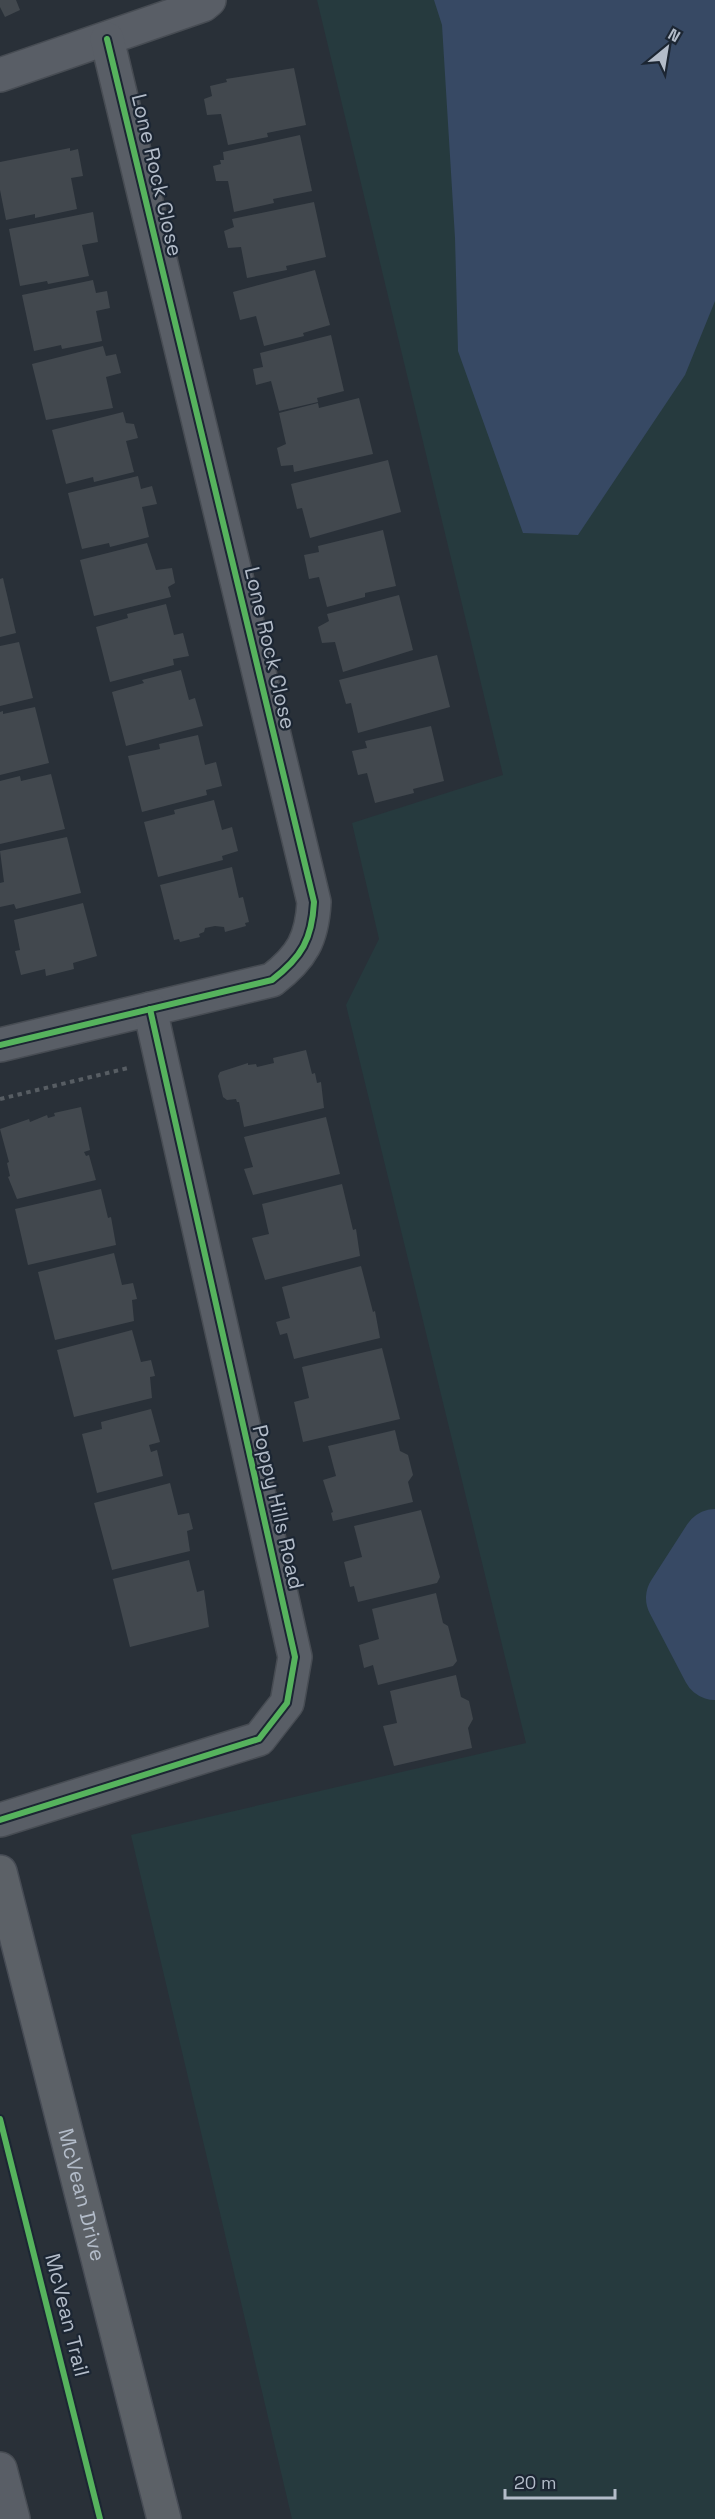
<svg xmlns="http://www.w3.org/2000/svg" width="715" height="2519" viewBox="0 0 715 2519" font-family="'Space Grotesk',sans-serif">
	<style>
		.green { fill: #263a3e }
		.water { fill: #374964 }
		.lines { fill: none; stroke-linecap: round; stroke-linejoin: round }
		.stream { stroke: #374964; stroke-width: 10 }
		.river { stroke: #374964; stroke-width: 66 }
		.building { fill: #42484e }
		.minor-casing { stroke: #474c53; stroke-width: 36 }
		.major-casing { stroke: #474c55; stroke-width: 36 }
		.path { stroke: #575d63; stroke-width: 4; stroke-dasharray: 4.5 4.5; stroke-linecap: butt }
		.minor { stroke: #595e66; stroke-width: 33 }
		.major { stroke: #5c6167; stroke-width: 33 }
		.cycleway-casing { stroke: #1c2633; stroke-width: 10 }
		.cycleway { stroke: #56b35d; stroke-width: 6 }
		.labels { text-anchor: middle; stroke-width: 4.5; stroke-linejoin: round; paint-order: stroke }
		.street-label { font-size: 21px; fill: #b3bcc9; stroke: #1c2633 }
	</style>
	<rect width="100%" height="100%" fill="#293038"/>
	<path class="green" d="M317,0H715V2519H292L131,1835L526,1743L346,1005L379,939L352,823L503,775Z"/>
	<path class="water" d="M434,0H715V301L685,375L578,535L523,533L458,351L455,238L442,25Z"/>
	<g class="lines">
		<path class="stream" d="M715,1534L709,1546L706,1603L715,1614"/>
		<path class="river" d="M715,1542L679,1598L715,1667"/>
	</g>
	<g class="building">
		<path d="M0,0H16L20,10L5,17L0,7Z"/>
		<path d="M294,68L306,125L267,133L268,137L228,145L221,114L207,115L204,99L212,96L210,86L227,82L226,79Z"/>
		<path d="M300,135L312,191L273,199L274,203L234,212L228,181H216L213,166L221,164L220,160H224L223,152Z"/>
		<path d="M70,148V151L78,149L83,176L71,178L77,209L35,218V214L6,220L0,190V162Z"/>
		<path d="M314,202L326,257L286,266L287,270L247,278L241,247L228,248L224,231L234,227L232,219Z"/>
		<path d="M93,212L98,242L82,245L89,276L48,284L47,281L20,286L9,229Z"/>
		<path d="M315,270L330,325L303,333L304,336L264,346L256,316L240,320L233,292Z"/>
		<path d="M93,280L96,293L107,291L110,308L96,311L102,341L62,349L61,345L34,351L22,295Z"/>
		<path d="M331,335L344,391L317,398L318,402L279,411L271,381L256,385L253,369L263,367L260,353Z"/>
		<path d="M103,346L106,356L116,354L121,373L106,377L113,408L46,420L32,364Z"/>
		<path d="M359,398L373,454L294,472L293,465L281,466L277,448L286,444L279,413L318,403L319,408Z"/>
		<path d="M123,412L126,423L134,424L138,438L126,441L134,472L94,482L93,477L66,484L52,430Z"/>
		<path d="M388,460L401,512L310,538L302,508L297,509L291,484Z"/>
		<path d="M138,476L141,489L152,486L157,504L142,507L149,537L110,547L109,543L82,549L68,493Z"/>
		<path d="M383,530L396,586L365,593V597L327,607L319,577L309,579L304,555L319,552L318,546Z"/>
		<path d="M147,543L156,570L172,568L175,583L168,587L171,597L94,616L80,560Z"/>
		<path d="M3,578L16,633L0,637V579Z"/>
		<path d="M399,595L413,650L343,672L335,642L322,643L318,627L329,621L327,614Z"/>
		<path d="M166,604L174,635L183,633L189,656L173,659L174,665L110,682L96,627L128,618L127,614Z"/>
		<path d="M19,642L33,698L0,706V646Z"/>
		<path d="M437,655L450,707L358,733L351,703L346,704L339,680Z"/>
		<path d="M181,670L189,700L195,698L203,726L126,746L112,692L144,683L142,680Z"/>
		<path d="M35,707L49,763L0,775V712L3,711V714Z"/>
		<path d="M431,726L444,781L413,789L414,793L375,803L367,773L358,775L352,751L367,748L365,741Z"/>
		<path d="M198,735L205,765L216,762L222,786L206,790L207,795L142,812L128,756L160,749L159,744Z"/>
		<path d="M51,774L65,829L0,844V781L20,776L21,781Z"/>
		<path d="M214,800L222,830L232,827L238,851L222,856L223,860L158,877L144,822L175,814L174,810Z"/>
		<path d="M67,837L81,893L16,909L14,904L0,907V883L4,882L0,851Z"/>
		<path d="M232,867L239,898L243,897L249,922L245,923L246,926L225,932L224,927L215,926L205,928L204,932L199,934L200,937L180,942L179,939L174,940L160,885Z"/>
		<path d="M83,903L97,956L73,963L74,969L46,976L45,969L21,975L15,951L20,950L14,920Z"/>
		<path d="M306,1050L312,1074L315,1073L317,1083L321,1082L324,1108L244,1127L239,1102H237L236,1099L227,1100L223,1097L218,1076L220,1072L248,1063V1065L256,1064L257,1067L274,1063L273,1058Z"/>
		<path d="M81,1107L90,1150L84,1152L86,1156L89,1155L96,1180L17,1199L8,1177L10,1176L7,1163L9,1162L0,1129L29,1119L30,1122L47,1115L48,1118L55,1116L54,1113Z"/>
		<path d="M326,1117L340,1174L253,1195L244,1169L253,1167L244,1137Z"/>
		<path d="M342,1184L353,1230L356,1229L360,1256L265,1280L252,1238L269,1234L262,1204Z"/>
		<path d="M101,1189L108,1218L111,1217L116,1245L28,1265L15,1209Z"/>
		<path d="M114,1253L122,1285L133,1283L137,1299L132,1300L134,1321L55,1340L38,1272Z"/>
		<path d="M361,1266L373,1312L375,1311L380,1338L294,1359L287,1333L280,1335L276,1322L290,1318L282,1287Z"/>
		<path d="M132,1330L141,1362L151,1360L155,1376L150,1377L152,1398L74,1417L57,1350Z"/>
		<path d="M382,1348L400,1419L303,1442L294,1402L309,1398L302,1367Z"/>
		<path d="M151,1409L160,1442L149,1445L151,1452L157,1450L163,1476L97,1493L82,1434L102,1429L101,1422Z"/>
		<path d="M395,1430L400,1451L408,1455L413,1475L408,1482L413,1502L333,1521L331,1513L333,1512L323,1480L336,1476L328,1446Z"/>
		<path d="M170,1483L178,1515L189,1513L193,1529L187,1531L190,1551L112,1570L94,1503Z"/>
		<path d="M421,1510L440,1577L437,1583L358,1602L354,1586L350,1587L344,1562L362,1557L354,1526Z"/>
		<path d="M189,1560L197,1592L204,1590L209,1627L130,1647L113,1579Z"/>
		<path d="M436,1593L443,1623L448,1626L457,1661L453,1666L378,1685L373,1665L364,1668L359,1645L379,1639L372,1609Z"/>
		<path d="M456,1675L461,1697L469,1701L473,1719L468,1728L472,1748L394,1766L383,1726L397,1723L390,1691Z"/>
	</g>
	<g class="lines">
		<defs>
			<g id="minor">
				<path d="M0,75L203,5L209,0"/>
				<path d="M0,1045L272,980C302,957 312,939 314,902L107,39"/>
				<path d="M0,1820L259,1739L287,1703L295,1657L150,1009"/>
				<path d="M0,2469L13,2519"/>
			</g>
			<g id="major">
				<path id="s1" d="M0,1872L164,2519"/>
			</g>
		</defs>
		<use href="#minor" class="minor-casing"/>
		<use href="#major" class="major-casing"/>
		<path class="path" d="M0,1099L128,1068"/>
		<use href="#minor" class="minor"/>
		<use href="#major" class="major"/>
		<defs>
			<g id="cycleway">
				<path d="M0,1045L272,980C302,957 312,939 314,902L107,39"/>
				<path d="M0,1820L259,1739L287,1703L295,1657L150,1009"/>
				<path d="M0,2119L100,2519"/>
			</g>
		</defs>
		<use href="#cycleway" class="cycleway-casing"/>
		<use href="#cycleway" class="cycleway"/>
	</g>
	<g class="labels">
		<g class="street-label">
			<text transform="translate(157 175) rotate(77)" y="7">Lone Rock Close</text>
			<text transform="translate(270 648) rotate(77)" y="7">Lone Rock Close</text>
			<text transform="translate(278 1507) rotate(77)" y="7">Poppy Hills Road</text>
			<text dy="7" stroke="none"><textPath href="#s1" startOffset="333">McVean Drive</textPath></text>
			<text transform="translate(67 2315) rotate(76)" y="7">McVean Trail</text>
		</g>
	</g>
	<g transform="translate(667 48) rotate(30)" stroke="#1c2633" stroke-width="4.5" paint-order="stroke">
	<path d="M0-4.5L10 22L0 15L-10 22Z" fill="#b3bcc9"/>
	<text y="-9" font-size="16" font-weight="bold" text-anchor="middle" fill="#b3bcc9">N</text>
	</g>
	<path d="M505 2489v9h110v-9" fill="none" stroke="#b3bcc9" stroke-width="3"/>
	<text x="514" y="2489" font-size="18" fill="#b3bcc9" stroke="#1c2633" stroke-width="4.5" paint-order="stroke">20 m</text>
</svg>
